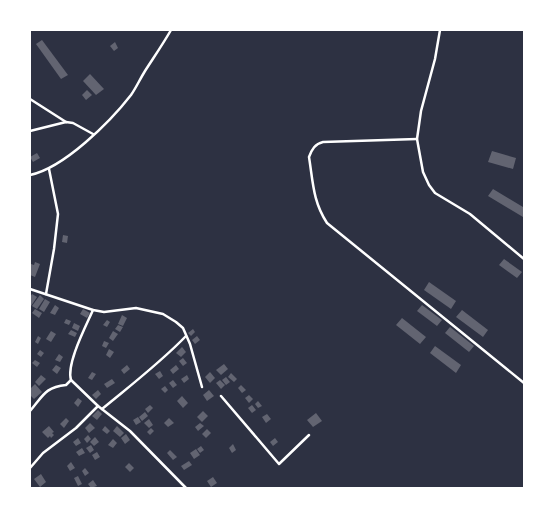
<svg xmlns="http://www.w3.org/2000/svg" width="554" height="518" viewBox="0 0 554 518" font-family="Mulish,sans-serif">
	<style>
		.building { fill: #626471 }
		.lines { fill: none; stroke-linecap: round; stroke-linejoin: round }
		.minor { stroke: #fff; stroke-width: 2.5 }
	</style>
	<rect width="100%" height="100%" fill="#2d3142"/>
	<g class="building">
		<path d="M42,40L68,75L61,79L36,44Z"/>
		<path d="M115,42L118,48L114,51L110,46Z"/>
		<path d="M90,74L104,89L96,95L83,81Z"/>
		<path d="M87,90L92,95L86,100L82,95Z"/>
		<path d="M492,151L516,158L513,169L488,162Z"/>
		<path d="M37,153L40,158L33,162L30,157Z"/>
		<path d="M493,189L523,207L524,205L523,217L488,196Z"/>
		<path d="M63,235L68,236L67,243L62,242Z"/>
		<path d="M504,259L522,272L517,278L499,265Z"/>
		<path d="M35,262L40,264L35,277L30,275V266L31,264L34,265Z"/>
		<path d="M429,282L456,301L451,309L424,290Z"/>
		<path d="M32,294L37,297L31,306L30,305V297Z"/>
		<path d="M40,295L44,299L37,309L32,306Z"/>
		<path d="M45,299L50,302L44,312L39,309Z"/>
		<path d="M55,305L59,308L55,315L50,313Z"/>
		<path d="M422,305L442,320L437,326L417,311Z"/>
		<path d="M35,309L42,313L39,318L32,313Z"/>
		<path d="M83,309L90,313L87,318L80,314Z"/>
		<path d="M462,310L488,330L483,337L456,317Z"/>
		<path d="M122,315L127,318L123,326L118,324Z"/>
		<path d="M402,318L426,337L420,344L396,325Z"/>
		<path d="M66,319L71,321L69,325L64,323Z"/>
		<path d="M107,320L110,322L107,327L103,325Z"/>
		<path d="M74,323L80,326L78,331L72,328Z"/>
		<path d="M118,325L123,327L120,332L115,329Z"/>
		<path d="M450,327L474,346L469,352L445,333Z"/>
		<path d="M193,329L195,332L191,336L188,333Z"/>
		<path d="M71,330L77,333L75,337L68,334Z"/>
		<path d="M51,331L56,334L51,342L46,339Z"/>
		<path d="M113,331L118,334L113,341L109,338Z"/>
		<path d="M38,336L41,338L38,344L35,342Z"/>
		<path d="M197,336L200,340L195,344L192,340Z"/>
		<path d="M104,341L109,343L106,348L102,346Z"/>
		<path d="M435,346L461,365L456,373L430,353Z"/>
		<path d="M182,347L186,352L181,357L176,353Z"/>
		<path d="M109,349L114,352L110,358L106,355Z"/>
		<path d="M40,350L44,353L41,357L37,354Z"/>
		<path d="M59,354L63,357L60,362L55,360Z"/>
		<path d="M183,358L187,363L183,366L179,361Z"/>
		<path d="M35,360L40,363L37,367L32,363Z"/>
		<path d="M224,364L228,369L221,375L216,370Z"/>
		<path d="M56,365L61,368L57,374L52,370Z"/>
		<path d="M127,365L130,369L124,374L121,370Z"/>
		<path d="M176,365L179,369L173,374L170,370Z"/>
		<path d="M160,371L163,376L159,379L155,374Z"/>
		<path d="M92,372L96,374L92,380L88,378Z"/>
		<path d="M210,372L215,378L210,383L205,377Z"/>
		<path d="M231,373L237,379L234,382L228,377Z"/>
		<path d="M41,375L46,379L39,386L35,382Z"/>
		<path d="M187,375L189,379L184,383L181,379Z"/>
		<path d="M226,377L230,382L226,385L222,380Z"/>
		<path d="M112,379L115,383L107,388L104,384Z"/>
		<path d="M173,380L177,385L173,388L169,383Z"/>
		<path d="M220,380L225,385L221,389L216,383Z"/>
		<path d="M35,384L42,392L34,399L30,395V389Z"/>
		<path d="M241,385L246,390L242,393L238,388Z"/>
		<path d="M165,386L168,390L165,393L161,389Z"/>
		<path d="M98,390L101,394L96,399L92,395Z"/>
		<path d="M209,390L214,396L207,401L203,395Z"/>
		<path d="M249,395L253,399L249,403L245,398Z"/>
		<path d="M182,396L188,403L183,408L177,401Z"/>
		<path d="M78,398L82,401L78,407L74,403Z"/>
		<path d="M258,401L262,406L258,408L255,404Z"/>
		<path d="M150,405L153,408L148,413L145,409Z"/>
		<path d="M252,405L256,410L252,413L248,408Z"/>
		<path d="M98,410L102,414L97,420L92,416Z"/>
		<path d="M203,411L208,416L202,422L197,417Z"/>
		<path d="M145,412L148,416L142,421L139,417Z"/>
		<path d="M316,413L322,421L313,427L307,420Z"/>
		<path d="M267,414L271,419L266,423L262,417Z"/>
		<path d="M138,417L141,422L136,425L133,420Z"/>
		<path d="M66,418L69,421L64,428L60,424Z"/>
		<path d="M169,418L174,423L168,427L164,423Z"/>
		<path d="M149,419L153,425L149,428L144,423Z"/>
		<path d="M90,423L95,428L89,433L85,428Z"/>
		<path d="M200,423L204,426L198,431L195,427Z"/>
		<path d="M49,426L54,432L52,433L54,435L51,438L50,436L48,438L42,432Z"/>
		<path d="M105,426L110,431L107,434L102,430Z"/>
		<path d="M117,426L124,433L120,437L113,431Z"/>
		<path d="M151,428L154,431L150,435L147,432Z"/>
		<path d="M207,429L211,433L206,438L202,434Z"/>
		<path d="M126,434L130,440L125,444L121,438Z"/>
		<path d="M88,435L91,439L87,443L84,439Z"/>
		<path d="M95,437L99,442L94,446L90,442Z"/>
		<path d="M78,438L81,443L76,446L73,442Z"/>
		<path d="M275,438L278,442L273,446L270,442Z"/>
		<path d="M113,439L117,443L113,448L108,445Z"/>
		<path d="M233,444L236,450L232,453L229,448Z"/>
		<path d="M91,445L94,450L90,453L86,448Z"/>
		<path d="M201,446L204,450L200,453L197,449Z"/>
		<path d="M82,448L85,453L79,456L76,452Z"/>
		<path d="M196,449L200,455L194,459L190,453Z"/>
		<path d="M170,450L177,457L173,460L167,453Z"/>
		<path d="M97,452L100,457L95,460L92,455Z"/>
		<path d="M189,461L192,465L184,470L181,466Z"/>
		<path d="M71,462L75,468L70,471L67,466Z"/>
		<path d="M129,463L134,468L130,472L125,467Z"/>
		<path d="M85,468L89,473L85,476L82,471Z"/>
		<path d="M41,474L46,482L40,487L34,479Z"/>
		<path d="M78,476L82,484L78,486L74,478Z"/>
		<path d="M213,477L217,483L211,487L207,481Z"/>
		<path d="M93,480L97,486L91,488L88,484Z"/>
	</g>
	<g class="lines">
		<g class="minor">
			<path d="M440,30L435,59L421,111L417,139L423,172L429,185L435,193L470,214L524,259"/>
			<path d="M30,99L66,122"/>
			<path d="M30,131L66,122L73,123L93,134"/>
			<path d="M417,139L323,142C315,144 312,149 309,157C313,182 313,202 327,223L524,383"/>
			<path d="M30,175C64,168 110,122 131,95C136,88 140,79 145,71C154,57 163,44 171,30"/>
			<path d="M30,289L93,310L104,312L136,308L163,314L176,322L183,328L190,344L202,387"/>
			<path d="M46,294L54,249L58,214L49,169"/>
			<path d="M93,310C86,326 66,364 71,380L98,406L130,431L186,488"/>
			<path d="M221,396L279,464L309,435"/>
			<path d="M102,409C131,385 160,363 186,336"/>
			<path d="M30,411C43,396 45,387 66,385L71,380"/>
			<path d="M30,468L43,453L76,428L98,406"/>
		</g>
	</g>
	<rect width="554" height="518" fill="none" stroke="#ffffff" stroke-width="62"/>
</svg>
